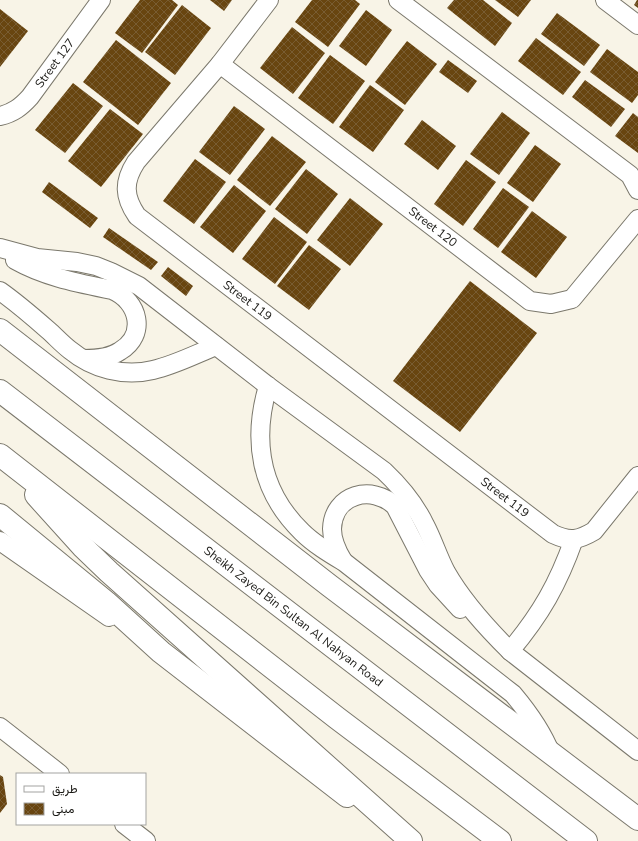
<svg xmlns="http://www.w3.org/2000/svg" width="638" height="841" viewBox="0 0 638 841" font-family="'Nunito Sans',Vazirmatn,sans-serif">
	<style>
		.building { fill: url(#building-cross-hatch) }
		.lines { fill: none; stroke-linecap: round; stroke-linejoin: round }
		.minor-casing { stroke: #7b786c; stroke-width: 20 }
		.major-casing { stroke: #7b786c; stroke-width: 24 }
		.highway-casing { stroke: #7b786c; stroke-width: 24 }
		.minor { stroke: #fff; stroke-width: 18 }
		.major { stroke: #fff; stroke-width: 22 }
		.highway { stroke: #fff; stroke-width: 22 }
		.labels { text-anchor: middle; stroke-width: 4; stroke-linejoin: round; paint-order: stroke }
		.street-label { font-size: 12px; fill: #191814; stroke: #fff }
	</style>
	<defs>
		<pattern id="building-cross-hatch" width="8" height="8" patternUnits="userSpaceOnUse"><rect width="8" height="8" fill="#684510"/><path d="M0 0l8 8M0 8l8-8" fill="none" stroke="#785c32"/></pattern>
	</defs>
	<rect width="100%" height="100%" fill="#f8f4e7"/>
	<g class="building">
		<path d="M140,0H172L178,5L142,53L115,33Z"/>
		<path d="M210,0H232L224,11Z"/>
		<path d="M312,0H355L360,4L328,47L295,22Z"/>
		<path d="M454,0H483L512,23L495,46L447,8Z"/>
		<path d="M495,0H531L518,17Z"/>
		<path d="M637,0H638V8L634,5Z"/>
		<path d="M182,5L211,28L175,75L145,52Z"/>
		<path d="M0,9L28,31L0,67Z"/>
		<path d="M366,10L392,30L366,66L339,46Z"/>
		<path d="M557,13L600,45L584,66L541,34Z"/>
		<path d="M292,27L325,53L293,94L260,68Z"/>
		<path d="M536,38L581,72L563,95L518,61Z"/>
		<path d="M116,40L171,83L138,125L83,82Z"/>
		<path d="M407,41L437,64L405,105L375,82Z"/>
		<path d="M607,49L638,72V95L632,103L590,72Z"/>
		<path d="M330,55L365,81L333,124L298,98Z"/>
		<path d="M448,60L477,81L468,93L439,72Z"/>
		<path d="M585,80L625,109L611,127L572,97Z"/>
		<path d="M73,83L103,106L65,153L35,130Z"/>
		<path d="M370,85L404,110L373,152L339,127Z"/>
		<path d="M234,106L265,129L230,175L199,152Z"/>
		<path d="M110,109L143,134L101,187L68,161Z"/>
		<path d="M502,112L530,133L499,175L470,154Z"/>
		<path d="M633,113L638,117V153L615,136Z"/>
		<path d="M422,120L456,146L438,170L404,144Z"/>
		<path d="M272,136L306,162L270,206L237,180Z"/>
		<path d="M535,145L561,164L533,202L507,183Z"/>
		<path d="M195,159L226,182L194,224L163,201Z"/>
		<path d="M466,160L496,182L463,226L434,204Z"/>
		<path d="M306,169L338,194L307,234L275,209Z"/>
		<path d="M49,182L98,218L90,228L42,192Z"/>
		<path d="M234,185L266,211L233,253L200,227Z"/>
		<path d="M503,188L529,207L498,248L473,229Z"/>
		<path d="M350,198L383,224L350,266L317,240Z"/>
		<path d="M532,211L567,237L536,278L501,252Z"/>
		<path d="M274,217L307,242L275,284L242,259Z"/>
		<path d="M109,228L158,262L151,270L103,237Z"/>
		<path d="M309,245L341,269L309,310L277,286Z"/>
		<path d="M168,267L193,286L186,296L161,276Z"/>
		<path d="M470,281L537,333L460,432L393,381Z"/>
		<path d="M0,775L3,777L7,804L0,813Z"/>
	</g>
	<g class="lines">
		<defs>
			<g id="minor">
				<path id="s1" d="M269,0L220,64L136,162C123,182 124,197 137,216L553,534C570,542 579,540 594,531L638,476"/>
				<path d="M398,0L630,175L638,190"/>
				<path d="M605,0L638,25"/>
				<path id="s2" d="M220,64L530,301L551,304L572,299L638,219"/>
				<path id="s3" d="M0,116C13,113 21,107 30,97L101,0"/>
				<path d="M0,248L37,258L77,262L96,266L111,272L139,286L268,386L384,471C401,487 415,504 425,525C433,540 438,557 446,572C463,602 486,627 510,651L638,751"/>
				<path d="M15,260C45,277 78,283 112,290C139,301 147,335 120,351C110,358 96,359 84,359"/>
				<path d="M0,291C17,303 32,316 48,330C55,336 62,344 70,350C93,369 124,377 153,370C175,365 196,354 216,346"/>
				<path d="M268,386C252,440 260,491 302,532C314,544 329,553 344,562L513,694C529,713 542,731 551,754"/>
				<path d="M0,541L109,617"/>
				<path d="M343,561C337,551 332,541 332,529C333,494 372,484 395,506L428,570L438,585L460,609"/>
				<path d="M510,651C541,614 558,584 574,539"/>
				<path d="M0,727L60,774"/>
				<path d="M124,824L146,841"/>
			</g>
			<path id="major" d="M0,515L106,602L161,652L347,796"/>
			<g id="highway">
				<path d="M0,330L330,586L638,819"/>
				<path id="s4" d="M0,391L586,841"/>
				<path d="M0,455L337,718L500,841"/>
				<path d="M36,495L82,546L109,572L411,841"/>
			</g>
		</defs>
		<use href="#minor" class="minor-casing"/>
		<use href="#major" class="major-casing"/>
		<use href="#highway" class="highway-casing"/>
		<use href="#minor" class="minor"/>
		<use href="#major" class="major"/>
		<use href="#highway" class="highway"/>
	</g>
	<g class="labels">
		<g class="street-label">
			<text dy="4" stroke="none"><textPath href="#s3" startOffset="78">Street 127</textPath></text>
			<text dy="4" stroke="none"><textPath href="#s2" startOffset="268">Street 120</textPath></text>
			<text dy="4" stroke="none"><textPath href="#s1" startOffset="407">Street 119</textPath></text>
			<text dy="4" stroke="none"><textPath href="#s1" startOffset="731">Street 119</textPath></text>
			<text dy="4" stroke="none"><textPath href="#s4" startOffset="370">Sheikh Zayed Bin Sultan Al Nahyan Road</textPath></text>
		</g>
	</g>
	<rect x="16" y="773" width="130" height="52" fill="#ffffff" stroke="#a3a3a1"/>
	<rect x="24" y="786" width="20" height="6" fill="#ffffff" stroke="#a3a3a1"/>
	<text x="52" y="793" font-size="12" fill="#191814">طريق</text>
	<rect x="24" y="803" width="20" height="12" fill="url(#building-cross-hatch)" stroke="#a3a3a1"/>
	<text x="52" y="813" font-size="12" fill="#191814">مبنى</text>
</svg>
